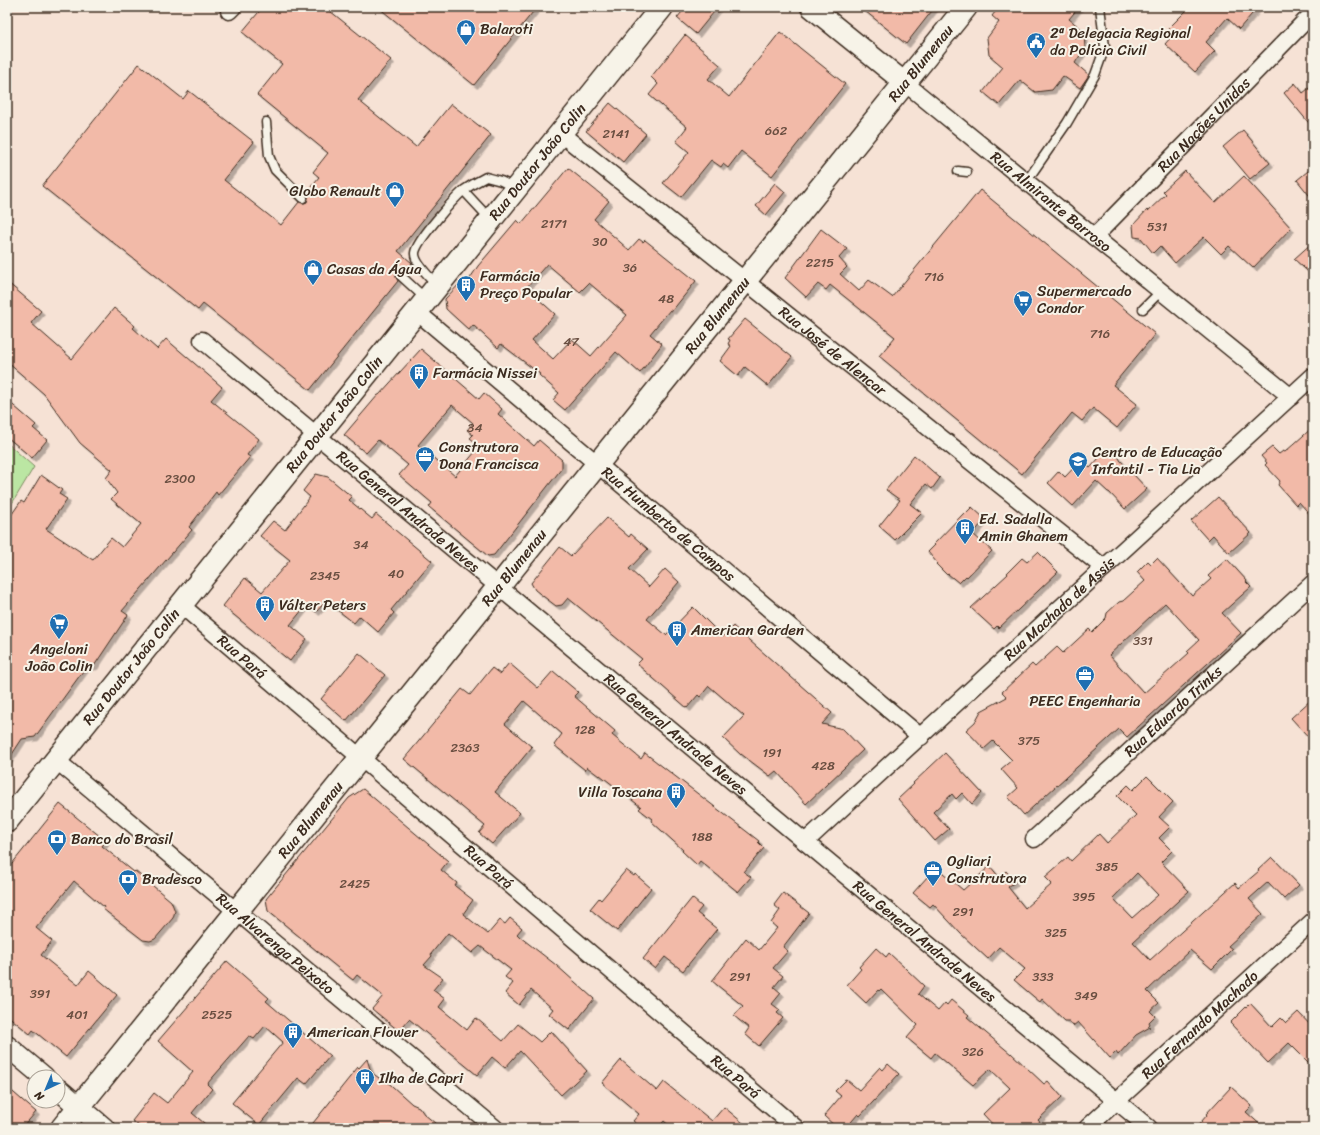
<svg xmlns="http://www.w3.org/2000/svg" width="1320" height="1135" viewBox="0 0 1320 1135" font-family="Sriracha,sans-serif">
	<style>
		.green { fill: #bbe6a3; stroke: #7b8860 }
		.building { fill: #f2baa8; stroke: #3b2a1e; fill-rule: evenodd; filter: url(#shadow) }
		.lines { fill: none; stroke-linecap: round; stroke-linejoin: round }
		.service-casing { stroke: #3b2a1e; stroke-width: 11 }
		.minor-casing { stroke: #3b2a1e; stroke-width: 19 }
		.tertiary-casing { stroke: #3b2a1e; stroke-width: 23 }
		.primary-casing { stroke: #3b2a1e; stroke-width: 25 }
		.service { stroke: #f7f3e8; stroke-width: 8 }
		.minor { stroke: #f7f3e8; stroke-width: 16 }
		.tertiary { stroke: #f7f3e8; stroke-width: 20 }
		.primary { stroke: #f7f3e8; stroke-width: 22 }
		.labels { text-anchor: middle; stroke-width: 4; stroke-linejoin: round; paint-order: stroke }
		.number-label { font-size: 13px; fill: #694e40 }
		.poi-label { font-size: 15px; fill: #3b2a1e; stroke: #f7f3e8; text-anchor: start }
		.street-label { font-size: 15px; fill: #3b2a1e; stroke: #f7f3e8 }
	</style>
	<defs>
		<filter id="shadow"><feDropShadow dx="3.5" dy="3.5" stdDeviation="0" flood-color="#0004"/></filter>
	</defs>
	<rect width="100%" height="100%" fill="#f6e2d5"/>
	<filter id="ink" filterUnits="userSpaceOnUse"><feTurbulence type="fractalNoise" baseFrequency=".025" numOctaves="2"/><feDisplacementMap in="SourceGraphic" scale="8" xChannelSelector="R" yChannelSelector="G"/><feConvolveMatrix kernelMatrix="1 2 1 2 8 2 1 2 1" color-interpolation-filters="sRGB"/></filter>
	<g filter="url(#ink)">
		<path class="green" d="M7,443L34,467L8,510H7Z"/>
		<g class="building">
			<path d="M263,7H325L391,60L358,100L416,147L451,104L491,135L398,251L412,263L405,272L400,271L397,273L396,277L398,281L310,390L203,304L198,310L42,186L139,64L183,99L189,91L254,142L224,180L281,225L299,202L304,203L307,202L308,197L306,193L319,177L313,172L328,153L257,95L282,64L242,32Z"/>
			<path d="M378,7H537L474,85Z"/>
			<path d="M686,7H718L696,34L677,18Z"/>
			<path d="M860,7H935L906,44Z"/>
			<path d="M999,7H1079L1069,19L1084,31L1085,48L1075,63L1089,75L1080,88L1063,76L1052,90L1035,92L1020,80L999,105L983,92L1003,67L989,55L987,38L999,22L992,16Z"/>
			<path d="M1190,7H1258L1239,29L1227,18L1206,42L1215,51L1195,72L1165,44L1172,36L1166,31Z"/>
			<path d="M780,32L845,84L772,176L741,151L728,168L723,164L721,167L711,160L681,197L663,183L689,152L676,141L687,127L649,95L658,84L651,77L685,35L720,65L708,79L729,97Z"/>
			<path d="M1295,83L1303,93L1313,85V128L1284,93Z"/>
			<path d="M610,103L646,134L623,162L586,131Z"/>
			<path d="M1243,130L1270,163L1250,179L1223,147Z"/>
			<path d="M1313,167V200L1297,180Z"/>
			<path d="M568,168L609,201L594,219L629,250L639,239L643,242L645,240L696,281L672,311L670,310L650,334L662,344L640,373L616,352L565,410L553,400L559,393L539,375L540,374L501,344L498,348L473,325L469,330L446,309L445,299L463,280L467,283L478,266L517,220L521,224ZM547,264L580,292L589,283L627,315L591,356L572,339L553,359L532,340L555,314L526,288Z"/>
			<path d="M1185,171L1215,203L1244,176L1291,228L1253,268L1229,246L1221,254L1204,237L1175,263L1160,246L1153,253L1141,238L1134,237L1133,225L1147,210L1148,211L1166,194L1163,191Z"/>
			<path d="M775,183L785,192L766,215L756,206Z"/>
			<path d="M980,190L1155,334L1113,385L1137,404L1117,428L1093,408L1082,421L1072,413L1022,474L879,356L895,337L830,285L826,290L818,284L806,297L785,278L821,229L847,249L839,258L847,267L840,274L859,291L869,280L892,297Z"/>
			<path d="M1313,242V276L1294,259Z"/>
			<path d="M7,282L41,311L31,323L72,359L114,308L135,326L133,328L157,349L166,339L222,387L211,400L259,439L247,455L250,457L218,495L216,492L189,527L192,530L122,611L128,615L94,666L86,667L35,737L22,739L7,762V521L21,501L24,503L41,475L62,490L59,494L67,499L46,529L93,560L111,538L122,547L141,524L111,499L117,493L106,478L112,470L80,443L44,394L7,362Z"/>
			<path d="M745,319L792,357L768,386L745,367L738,376L720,361L731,346L728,344L730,340L728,339Z"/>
			<path d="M421,349L479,399L484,393L502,409L498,414L534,446L539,440L562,460V468L494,555L488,556L429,507L432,503L399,475L408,465L378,440L366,453L344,435L378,395H379ZM452,405L473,423L467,430L473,435L470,438L480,446L455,476L418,445Z"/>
			<path d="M7,400L36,425L33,428L47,440L32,458L7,437Z"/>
			<path d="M1313,427V518L1299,502L1296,505L1278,485L1280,481L1265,465L1267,463L1261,456L1272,447L1279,454L1283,451L1285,452Z"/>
			<path d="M1108,448L1120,459V460L1147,489L1125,509L1109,492H1108L1096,481L1073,506L1048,483L1059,471L1065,477L1081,460L1090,468Z"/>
			<path d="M914,455L940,478L932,489L926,484L910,504L922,513L895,540L879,526L900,500L886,490Z"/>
			<path d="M316,474L328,477L352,497L349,500L372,519L376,514L432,561L391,610L394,613L378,632L360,616L354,623L326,601L316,612L307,604L290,625L307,639L290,661L223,606L245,578L262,592L290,560L260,536L273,521L285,530L310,497L303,491Z"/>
			<path d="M1218,497L1251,533L1229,553L1213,535L1208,540L1191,521Z"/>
			<path d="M972,507L985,519L973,534L992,551L967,577L966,576L959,583L948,574L947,575L936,564L937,563L928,552L935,545L934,544L964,513L965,514Z"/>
			<path d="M607,518L629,537L631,534L648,549L629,569L649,587L665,569L679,582L647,619L666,635L693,607L723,637L733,626L832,713L822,724L843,729L863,750L806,804L776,771L770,776L741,754V755L723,738L744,716L709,686L700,697L698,695L687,708L637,664L642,659L568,598L562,605L556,606L535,590L531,583L560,547L571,556Z"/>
			<path d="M1038,552L1058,572L999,628L997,626L994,629L971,608L1008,574L1007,573L1022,558L1027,562Z"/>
			<path d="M1157,558L1192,596L1211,579L1208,576L1227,559L1247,581L1246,582L1251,587L1222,613L1241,633L1127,737L1119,729L1024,815L1008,797L1018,788L1001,769L1012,760L993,741L984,749L966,730L975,722L981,711L1007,697L1002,692L1032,664L1035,667L1057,647L1063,653L1089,629L1092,632L1106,618L1107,613L1119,602L1123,601L1145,581L1137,572L1148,561L1151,564ZM1165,603L1199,640L1187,651L1189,653L1144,693L1109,655Z"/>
			<path d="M359,653L385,675L346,721L321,699Z"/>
			<path d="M509,663L538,688L553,671L578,692L574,696L615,731L612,735L641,759L645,753L759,841L758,842L764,848L744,872L751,877L738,892L700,861L697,865L682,851L683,850L651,821L652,819L639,809L641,807L600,775L599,776L587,767L585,770L554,745L562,734L524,701L505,724L532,747L495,792L520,813L492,844L479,833L485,826L404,759L462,689L470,695L492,668L500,674Z"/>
			<path d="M1313,698V742L1291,718Z"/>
			<path d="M945,753L982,793L972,804L962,793L956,799L952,794L933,812L949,829L935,841L898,799L914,784L913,783Z"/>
			<path d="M1147,776L1173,802L1159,817L1170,827L1159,838L1172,851L1161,862L1189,891L1133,942L1150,960L1235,883L1239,888L1259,871L1258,870L1272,857L1299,885L1284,899L1268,882L1249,899L1263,914L1228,946L1232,949L1212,969L1190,950L1147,991L1159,1003L1150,1011L1155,1016L1149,1022L1150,1024L1148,1026L1150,1027L1136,1035L1118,1055L1116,1052L1110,1058L1078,1022L1073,1026L1069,1021H1065L1042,999L1040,1002L1014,980L1025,969L999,947L988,959L961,934L933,904L930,907L913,893L936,867L963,890L990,866L999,877L1006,871L1015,882L1008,887L1025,908L1052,884L1045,877L1068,857L1071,861L1099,834L1107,843L1136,815L1117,796L1128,785L1133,790ZM1137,873L1158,895L1132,918L1113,898Z"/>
			<path d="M363,789L448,861L441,870L457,883L455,886L473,900L463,914L488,934L500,920L505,924L510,918L522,928L517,934L520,937L556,965L594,999L569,1030L549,1014L553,1009L531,990L519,1005L505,993L513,983L505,977L511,970L480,946L472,953L448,933L431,954L432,956L424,965L443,978L433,990L445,999L439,1007L467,1030L476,1018L503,1041L518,1024L540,1042L551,1031L587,1071L561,1095L520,1051L505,1068L492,1057L477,1075L409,1019L399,1031L372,1009L383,996L357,975L353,980L349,977L268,911L266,899L349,798Z"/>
			<path d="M60,804L106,841L102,846L134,872L135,871L171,901L175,911L173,918L155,939L150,941L143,940L103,909L104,907L74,881L36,928L52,941L41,955L78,985L89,971L117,995L66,1057L33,1030L30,1034L7,1015V870Z"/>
			<path d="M626,870L634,876L635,874L651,888L617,931L590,909L599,898L601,900Z"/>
			<path d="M783,893L809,913L783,947L788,951L773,968L783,976L774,987L781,993L772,1004L780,1010L777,1013L783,1018L759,1046L745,1034L749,1028L734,1016L743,1006L712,981L746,938L759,950L777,928L771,923L780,910L774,905Z"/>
			<path d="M692,898L702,907L697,913L717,929L683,971L665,957L655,969L643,959Z"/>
			<path d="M876,948L886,957L889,953L924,986L918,994L938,1011L945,1003L947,1005L951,1000L969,1015L967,1017L1011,1054V1053L1044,1084L1048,1081L1062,1097L1038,1120L1045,1128H996L983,1114L1010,1088L990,1069L973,1085L935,1053L931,1058L907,1038L918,1025L881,989L879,991L878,990L866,1003L847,985L861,969L859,967Z"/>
			<path d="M227,961L269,998L266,1001L330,1056L306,1084L298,1078L259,1125L232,1103L283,1042L265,1026L254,1039L249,1036L207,1084L212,1089L192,1113L210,1128H142L132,1121L154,1093L167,1103L193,1072L158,1041Z"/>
			<path d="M1250,1003L1272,1027L1281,1018L1286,1023L1298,1012L1313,1028V1067L1289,1043L1268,1063L1230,1023Z"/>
			<path d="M367,1059L371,1072L379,1078H383L412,1104L419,1107L424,1114L441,1128H309L358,1067L359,1068Z"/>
			<path d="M621,1060L657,1091L664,1082L712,1121L724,1107L749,1128H672L664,1121L658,1128H642L633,1121L639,1114L602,1083Z"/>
			<path d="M888,1064L899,1074L860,1116L858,1114L846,1128H837L824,1116L841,1096L835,1091L845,1081L847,1080L859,1090L880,1067L883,1070Z"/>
			<path d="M7,1087L36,1112L22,1128H7Z"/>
			<path d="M1231,1087L1252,1106L1246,1112L1264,1128H1196L1207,1115L1206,1114Z"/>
		</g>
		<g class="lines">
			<defs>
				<g id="service">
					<path d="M266,122L269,156L275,170L303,198"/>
					<path d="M958,171L967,172"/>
					<path d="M1026,182L1067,123L1095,75L1105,47L1100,7"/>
					<path d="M464,191L490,219"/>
					<path d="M401,276L426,299"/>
					<path d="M437,285C431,278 414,263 415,253C416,241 454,199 464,190C471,185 478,181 486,177L501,181L515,188"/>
					<path d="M1143,309L1161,291"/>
				</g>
				<g id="minor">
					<path d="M229,11L233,7"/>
					<path id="s1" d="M905,83L1291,397"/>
					<path id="s2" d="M560,133L1104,568"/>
					<path id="s3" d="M1094,237L1313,13"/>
					<path id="s4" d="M417,312L921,737"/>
					<path id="s5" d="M202,340L1149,1128"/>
					<path id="s6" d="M181,605L796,1128"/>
					<path id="s7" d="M56,760L495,1128"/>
					<path id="s8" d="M1034,839L1313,583"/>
					<path id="s9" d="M805,842L1313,376"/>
					<path id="s10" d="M1087,1128L1313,921"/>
				</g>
				<g id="tertiary">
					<path d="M811,7L905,83"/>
					<path d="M7,1046L44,1077"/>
					<path d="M58,1089L104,1128"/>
				</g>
				<g id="primary">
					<path id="s11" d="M7,821L662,7"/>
					<path id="s12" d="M62,1128L966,7"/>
				</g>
			</defs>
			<use href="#service" class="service-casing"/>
			<use href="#minor" class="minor-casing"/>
			<use href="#tertiary" class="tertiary-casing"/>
			<use href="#primary" class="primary-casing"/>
			<use href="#service" class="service"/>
			<use href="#minor" class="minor"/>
			<use href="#tertiary" class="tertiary"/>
			<use href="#primary" class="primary"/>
		</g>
	</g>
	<defs>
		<symbol id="shop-pin" viewBox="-11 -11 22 30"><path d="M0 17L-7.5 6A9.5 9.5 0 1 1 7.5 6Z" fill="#1f6fb2" stroke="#f7f3e8"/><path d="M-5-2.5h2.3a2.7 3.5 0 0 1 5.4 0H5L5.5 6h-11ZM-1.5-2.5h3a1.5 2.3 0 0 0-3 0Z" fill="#fff"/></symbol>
		<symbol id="civic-pin" viewBox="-11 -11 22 30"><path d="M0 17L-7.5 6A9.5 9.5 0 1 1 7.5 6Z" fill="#1f6fb2" stroke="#f7f3e8"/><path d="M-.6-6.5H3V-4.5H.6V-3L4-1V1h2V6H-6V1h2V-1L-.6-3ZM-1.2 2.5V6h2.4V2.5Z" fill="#fff"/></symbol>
		<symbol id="building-pin" viewBox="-11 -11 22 30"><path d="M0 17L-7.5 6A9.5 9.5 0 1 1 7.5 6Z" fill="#1f6fb2" stroke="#f7f3e8"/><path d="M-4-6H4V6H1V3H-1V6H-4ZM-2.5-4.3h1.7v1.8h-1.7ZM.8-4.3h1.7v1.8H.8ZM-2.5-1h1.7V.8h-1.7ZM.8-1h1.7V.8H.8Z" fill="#fff"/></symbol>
		<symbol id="supermarket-pin" viewBox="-11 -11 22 30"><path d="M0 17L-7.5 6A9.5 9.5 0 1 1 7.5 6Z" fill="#1f6fb2" stroke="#f7f3e8"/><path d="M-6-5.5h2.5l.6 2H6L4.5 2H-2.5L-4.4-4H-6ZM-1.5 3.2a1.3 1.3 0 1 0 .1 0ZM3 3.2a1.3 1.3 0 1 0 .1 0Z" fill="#fff"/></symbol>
		<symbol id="office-pin" viewBox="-11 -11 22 30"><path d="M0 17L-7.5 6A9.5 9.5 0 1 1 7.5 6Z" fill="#1f6fb2" stroke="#f7f3e8"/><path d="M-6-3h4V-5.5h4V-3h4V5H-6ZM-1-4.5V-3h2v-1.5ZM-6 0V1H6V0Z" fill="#fff"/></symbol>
		<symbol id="school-pin" viewBox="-11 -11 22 30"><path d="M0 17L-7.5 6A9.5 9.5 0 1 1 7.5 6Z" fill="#1f6fb2" stroke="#f7f3e8"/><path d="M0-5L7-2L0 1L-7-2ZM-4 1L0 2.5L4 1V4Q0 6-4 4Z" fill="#fff"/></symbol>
		<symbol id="bank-pin" viewBox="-11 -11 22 30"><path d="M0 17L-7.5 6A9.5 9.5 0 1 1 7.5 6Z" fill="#1f6fb2" stroke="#f7f3e8"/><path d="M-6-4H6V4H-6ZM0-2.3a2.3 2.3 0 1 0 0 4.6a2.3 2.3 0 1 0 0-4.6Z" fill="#fff"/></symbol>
	</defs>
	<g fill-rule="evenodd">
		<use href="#shop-pin" x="455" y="18" width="22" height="30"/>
		<use href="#civic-pin" x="1025" y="31" width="22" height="30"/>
		<use href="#shop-pin" x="384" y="180" width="22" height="30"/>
		<use href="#shop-pin" x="302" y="258" width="22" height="30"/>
		<use href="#building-pin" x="455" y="274" width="22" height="30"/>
		<use href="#supermarket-pin" x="1012" y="289" width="22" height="30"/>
		<use href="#building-pin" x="408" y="362" width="22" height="30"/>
		<use href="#office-pin" x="414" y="445" width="22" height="30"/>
		<use href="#school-pin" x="1067" y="450" width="22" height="30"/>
		<use href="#building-pin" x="954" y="517" width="22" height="30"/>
		<use href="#building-pin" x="254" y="594" width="22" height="30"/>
		<use href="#supermarket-pin" x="48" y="612" width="22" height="30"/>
		<use href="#building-pin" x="666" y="619" width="22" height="30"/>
		<use href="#office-pin" x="1074" y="664" width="22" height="30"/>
		<use href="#building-pin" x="665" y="781" width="22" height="30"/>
		<use href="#bank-pin" x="46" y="828" width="22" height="30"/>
		<use href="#office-pin" x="922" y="859" width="22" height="30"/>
		<use href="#bank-pin" x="117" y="868" width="22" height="30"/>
		<use href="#building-pin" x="282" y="1021" width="22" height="30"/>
		<use href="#building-pin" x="354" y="1067" width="22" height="30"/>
	</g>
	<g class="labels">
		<g class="number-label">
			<text x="776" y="135">662</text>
			<text x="616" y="138">2141</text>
			<text x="554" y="228">2171</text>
			<text x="1157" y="231">531</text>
			<text x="600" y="246">30</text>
			<text x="820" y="267">2215</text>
			<text x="630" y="272">36</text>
			<text x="934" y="281">716</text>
			<text x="666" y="303">48</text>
			<text x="1100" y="338">716</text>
			<text x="571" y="346">47</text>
			<text x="475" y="432">34</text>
			<text x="180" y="483">2300</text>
			<text x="361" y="549">34</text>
			<text x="396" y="578">40</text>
			<text x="325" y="580">2345</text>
			<text x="1143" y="645">331</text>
			<text x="585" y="734">128</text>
			<text x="1029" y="745">375</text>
			<text x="465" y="752">2363</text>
			<text x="772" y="757">191</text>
			<text x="823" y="770">428</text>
			<text x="702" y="841">188</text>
			<text x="1107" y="871">385</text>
			<text x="355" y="888">2425</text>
			<text x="1084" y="901">395</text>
			<text x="963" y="916">291</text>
			<text x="1056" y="937">325</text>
			<text x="740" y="981">291</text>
			<text x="1043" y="981">333</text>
			<text x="40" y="998">391</text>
			<text x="1086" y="1000">349</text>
			<text x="77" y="1019">401</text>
			<text x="217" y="1019">2525</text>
			<text x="973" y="1056">326</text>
		</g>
		<g class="poi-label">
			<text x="480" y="34">Balaroti</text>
			<text x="1050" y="38">2ª Delegacia Regional<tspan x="1050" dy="17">da Polícia Civil</tspan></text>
			<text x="381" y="196" text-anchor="end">Globo Renault</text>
			<text x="327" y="274">Casas da Água</text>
			<text x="480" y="281">Farmácia<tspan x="480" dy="17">Preço Popular</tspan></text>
			<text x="1037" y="296">Supermercado<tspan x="1037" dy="17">Condor</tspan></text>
			<text x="433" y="378">Farmácia Nissei</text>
			<text x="439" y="452">Construtora<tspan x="439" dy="17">Dona Francisca</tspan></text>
			<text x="1092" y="457">Centro de Educação<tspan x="1092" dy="17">Infantil - Tia Lia</tspan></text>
			<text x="979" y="524">Ed. Sadalla<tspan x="979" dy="17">Amin Ghanem</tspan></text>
			<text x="279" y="610">Válter Peters</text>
			<text x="691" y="635">American Garden</text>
			<text x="59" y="654" text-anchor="middle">Angeloni<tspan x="59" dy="17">João Colin</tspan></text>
			<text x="1085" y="706" text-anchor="middle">PEEC Engenharia</text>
			<text x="662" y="797" text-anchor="end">Villa Toscana</text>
			<text x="71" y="844">Banco do Brasil</text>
			<text x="947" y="866">Ogliari<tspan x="947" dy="17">Construtora</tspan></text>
			<text x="142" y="884">Bradesco</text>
			<text x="307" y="1037">American Flower</text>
			<text x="379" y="1083">Ilha de Capri</text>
		</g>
		<g class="street-label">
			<text dy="5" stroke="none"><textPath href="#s12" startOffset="1368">Rua Blumenau</textPath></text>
			<text dy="5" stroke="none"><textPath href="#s3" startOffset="157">Rua Nações Unidas</textPath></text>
			<text dy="5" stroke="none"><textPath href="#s11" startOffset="846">Rua Doutor João Colin</textPath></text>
			<text dy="5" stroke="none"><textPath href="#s1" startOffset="188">Rua Almirante Barroso</textPath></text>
			<text dy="5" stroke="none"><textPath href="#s12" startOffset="1044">Rua Blumenau</textPath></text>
			<text dy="5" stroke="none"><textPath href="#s2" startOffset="349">Rua José de Alencar</textPath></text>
			<text dy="5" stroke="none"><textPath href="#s11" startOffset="522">Rua Doutor João Colin</textPath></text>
			<text dy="5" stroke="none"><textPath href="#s5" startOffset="268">Rua General Andrade Neves</textPath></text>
			<text dy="5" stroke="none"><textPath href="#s4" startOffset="329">Rua Humberto de Campos</textPath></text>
			<text dy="5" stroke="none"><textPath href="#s12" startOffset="720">Rua Blumenau</textPath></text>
			<text dy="5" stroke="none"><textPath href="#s9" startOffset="345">Rua Machado de Assis</textPath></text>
			<text dy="5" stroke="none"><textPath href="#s6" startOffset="80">Rua Pará</textPath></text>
			<text dy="5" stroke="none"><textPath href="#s11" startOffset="198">Rua Doutor João Colin</textPath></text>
			<text dy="5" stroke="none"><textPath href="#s8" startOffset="189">Rua Eduardo Trinks</textPath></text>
			<text dy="5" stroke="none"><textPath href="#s5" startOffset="616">Rua General Andrade Neves</textPath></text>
			<text dy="5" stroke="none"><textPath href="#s12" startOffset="396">Rua Blumenau</textPath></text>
			<text dy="5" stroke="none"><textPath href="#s6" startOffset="404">Rua Pará</textPath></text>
			<text dy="5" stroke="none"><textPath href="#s5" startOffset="940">Rua General Andrade Neves</textPath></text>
			<text dy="5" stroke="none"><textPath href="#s7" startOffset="286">Rua Alvarenga Peixoto</textPath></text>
			<text dy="5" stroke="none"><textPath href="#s10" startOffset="153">Rua Fernando Machado</textPath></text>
			<text dy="5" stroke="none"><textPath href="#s6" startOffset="728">Rua Pará</textPath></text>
		</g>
	</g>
	<rect width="1320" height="1135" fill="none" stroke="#f7f3e8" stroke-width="24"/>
	<rect x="12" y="12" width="1296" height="1111" fill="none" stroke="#3b2a1e" stroke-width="1.5" filter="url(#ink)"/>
	<g transform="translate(46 1089) rotate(224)"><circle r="19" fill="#f7f3e8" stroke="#aca397"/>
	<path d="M0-3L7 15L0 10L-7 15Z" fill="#1f6fb2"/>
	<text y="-6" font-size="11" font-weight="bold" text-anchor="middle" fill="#3b2a1e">N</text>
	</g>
</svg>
